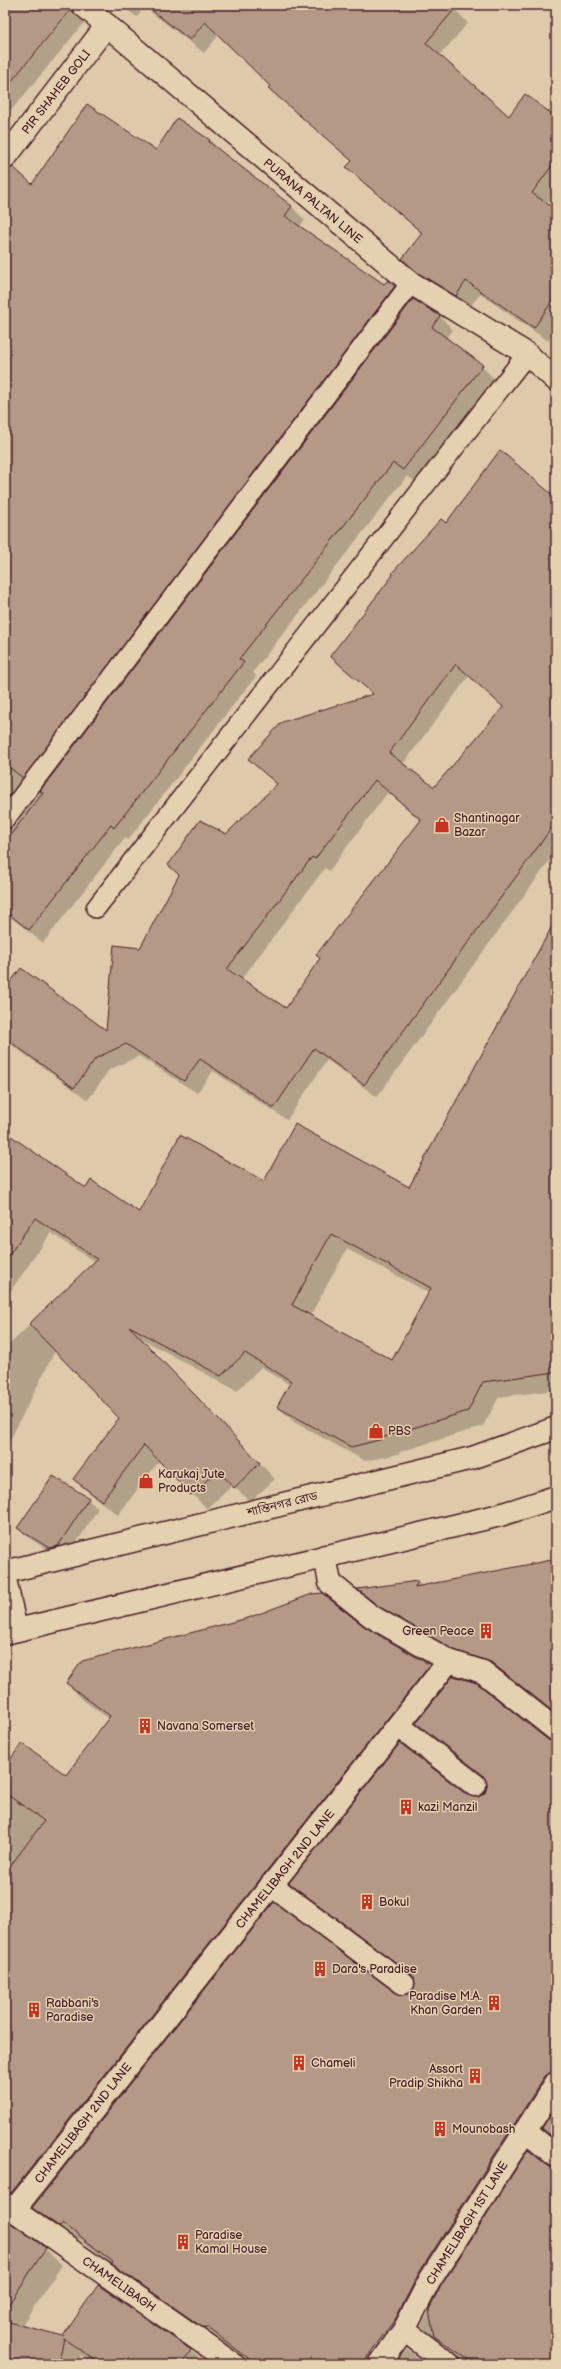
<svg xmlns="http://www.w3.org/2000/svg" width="561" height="2369" viewBox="0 0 561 2369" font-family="'Balsamiq Sans','Noto Sans Bengali',sans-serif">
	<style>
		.shadow { fill: #0003; fill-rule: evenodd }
		.building { fill: #b59987; stroke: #4a1f2b; fill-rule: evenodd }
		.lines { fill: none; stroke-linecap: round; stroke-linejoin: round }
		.service-casing { stroke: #4a1f2b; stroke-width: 22 }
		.minor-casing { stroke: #4a1f2b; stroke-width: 25 }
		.secondary-casing { stroke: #4a1f2b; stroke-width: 25 }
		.service { stroke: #e4d1af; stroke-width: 19 }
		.minor { stroke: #e4d1af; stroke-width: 22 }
		.secondary { stroke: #e4d1af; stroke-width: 22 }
		.labels { text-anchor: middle; stroke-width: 3; stroke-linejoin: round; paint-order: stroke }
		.street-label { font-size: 12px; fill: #4a1f2b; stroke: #e4d1af }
		.poi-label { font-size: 12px; fill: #4a1f2b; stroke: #e4d1af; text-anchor: start }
	</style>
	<rect width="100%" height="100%" fill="#decaaa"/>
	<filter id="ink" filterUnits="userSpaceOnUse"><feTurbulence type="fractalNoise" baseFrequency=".025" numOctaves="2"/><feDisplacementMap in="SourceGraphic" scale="8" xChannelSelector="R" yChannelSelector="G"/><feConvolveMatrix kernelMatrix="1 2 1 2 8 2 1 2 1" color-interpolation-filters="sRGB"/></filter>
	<g filter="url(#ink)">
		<g class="shadow">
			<path d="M5,5H99L86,11L84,23L5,118Z"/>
			<path d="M121,5H450L468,23L439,56L509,117L556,118V192L547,204L556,211V329L548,341L480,294L469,308L433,286L417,273L404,259L423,234L361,181L348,167L353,162L219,35L204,53L144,7L137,17Z"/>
			<path d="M210,140L223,154L292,207L305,220L300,227L385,285L394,287L408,300L8,829L14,826L413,300L440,316L453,330L446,339L482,366L495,380L417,483L407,476L253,672L256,676L128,840L125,838L43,943L5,913V161L8,164L6,171L32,186L156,152Z"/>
			<path d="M556,499V852L377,1097L327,1060L287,1120L213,1071L197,1093L139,1056L109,1070L88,1100L5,1040V991L107,1031L140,949L226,835L278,785L250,759L374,695L331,656L446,524ZM469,676L504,707L435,788L403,764ZM388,792L421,821L287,1009L241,980L325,868L329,871Z"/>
			<path d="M556,919V1390L499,1397L483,1426L400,1452L399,1454L365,1461L294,1422L278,1407L290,1385L261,1367L237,1391L142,1339L275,1479L250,1502L233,1485L207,1509L160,1460L118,1515L90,1494L74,1479L120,1418L55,1351L5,1450V1349L95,1262L51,1233L5,1299V1131L86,1189L139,1214L265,1182L409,1188ZM347,1249L429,1293L393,1361L310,1316Z"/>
			<path d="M88,1499L98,1509L68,1556L60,1558L29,1538L19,1528Z"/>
			<path d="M556,1560V1716L396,1622L359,1589L418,1582L422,1586Z"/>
			<path d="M364,1628L430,1665L446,1682L9,2219V2224L45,2249L62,2265L21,2326L63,2337L98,2286L209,2364H94L81,2355L78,2364H5V1769L66,1777L109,1719L83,1700L67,1683Z"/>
			<path d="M417,1723L556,1743V2102L436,2290L393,2364H246L245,2361L130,2280L80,2239L77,2243L50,2224L33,2208L395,1994L402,1996L414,1991L416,1984L414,1979L307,1899L290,1883L467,1796L474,1798L485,1794L488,1786L486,1780L434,1740Z"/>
			<path d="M528,2151L556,2169V2364H462L460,2360L438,2343L421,2326L442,2287Z"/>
			<path d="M407,2349L427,2364H395Z"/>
		</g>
		<g class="building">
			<path d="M5,5H71V9L5,89Z"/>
			<path d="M145,5H458L426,43L509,116L525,94L556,117V160L532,193L556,210V295L534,328L466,281L456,296L418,273L402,259L422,233L346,167L352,161L268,88L270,86L205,22L190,40Z"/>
			<path d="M87,104L156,150L177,118L210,140L209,142L292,206L285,216L384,284L388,280L395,286L23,778L5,764V170L13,167L32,184Z"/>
			<path d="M413,299L440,316L432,327L483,365L403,470L393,463L239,659L244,662L114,828L111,825L29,930L5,911V842L43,793L40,791Z"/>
			<path d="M500,450L556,498V822L364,1085L314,1048L274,1108L200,1059L184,1081L126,1044L96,1058L74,1088L5,1038V989L21,968L106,1030L114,945L140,948L179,875L168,865L200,820L226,834L277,784L248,759L282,722L373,694L330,656L393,575L392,573L441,519L446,523ZM456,664L503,707L434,787L389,753ZM375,780L421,820L316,955L320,958L286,1008L227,969L312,857L315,859Z"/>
			<path d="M556,919V1372L483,1382L468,1411L384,1437L383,1439L351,1447L277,1407L291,1381L245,1353L221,1376L129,1326L260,1463L234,1488L218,1470L191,1495L144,1445L102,1501L73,1479L119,1418L29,1324L97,1259L35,1218L5,1261V1132L86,1188L91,1180L139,1212L180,1135L264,1181L295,1124L409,1187ZM331,1234L431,1288L392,1360L292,1305Z"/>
			<path d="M53,1476L89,1498L58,1546L49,1548L17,1528Z"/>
			<path d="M556,1559V1714L491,1662L454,1650L378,1606L357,1589L418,1581L415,1587Z"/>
			<path d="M322,1593L365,1627L430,1665L11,2193L5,2192V1873L44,1821L5,1793V1767L22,1743L66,1775L110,1716L66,1683L82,1661L248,1618L312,1594Z"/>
			<path d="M453,1676L477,1683L548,1740L556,1742V2071L545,2076L419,2273L396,2318L362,2364H256L207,2327L205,2329L112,2264L113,2262L63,2223L60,2227L32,2208L274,1902L396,1993L402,1995L413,1991L415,1984L410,1973L289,1883L400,1743L467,1795L474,1797L485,1793L487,1786L483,1775L416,1723Z"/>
			<path d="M556,2106V2140L542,2128Z"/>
			<path d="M528,2150L548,2166L556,2168V2364H475L434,2336L429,2310L441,2286Z"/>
			<path d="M5,2219L46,2248L5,2310Z"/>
			<path d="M98,2285L191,2350L182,2364H101L64,2339L58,2364H5V2321L63,2336Z"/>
		</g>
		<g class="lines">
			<defs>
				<g id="service">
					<path d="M5,819L411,283"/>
					<path d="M96,908L527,354"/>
				</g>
				<g id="minor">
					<path d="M83,5L411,283L527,354L556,380"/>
					<path d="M5,158L107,25"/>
					<path d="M449,1661L483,1672L556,1730"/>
					<path d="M399,1726L475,1785"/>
					<path d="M271,1885L403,1983"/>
					<path d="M525,2131L556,2156"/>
					<path d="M5,2204L233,2364"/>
					<path d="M14,2210L449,1661L371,1616L330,1583L325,1556"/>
					<path d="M404,2330L449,2364"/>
					<path d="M380,2364L404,2330L430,2280L556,2083"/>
				</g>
				<g id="secondary">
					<path d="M5,1572L472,1458L556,1428"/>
					<path d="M5,1579L16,1630"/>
					<path d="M5,1633L500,1515L556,1497"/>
				</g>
			</defs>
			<use href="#service" class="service-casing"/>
			<use href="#minor" class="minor-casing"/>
			<use href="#secondary" class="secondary-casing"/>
			<use href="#service" class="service"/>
			<use href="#minor" class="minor"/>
			<use href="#secondary" class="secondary"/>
		</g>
	</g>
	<defs>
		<symbol id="shop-bare" viewBox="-9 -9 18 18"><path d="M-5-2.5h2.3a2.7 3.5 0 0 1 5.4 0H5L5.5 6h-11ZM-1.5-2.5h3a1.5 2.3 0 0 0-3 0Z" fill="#c8321e" stroke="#e4d1af" stroke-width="2.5" paint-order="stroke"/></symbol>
		<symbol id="building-bare" viewBox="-9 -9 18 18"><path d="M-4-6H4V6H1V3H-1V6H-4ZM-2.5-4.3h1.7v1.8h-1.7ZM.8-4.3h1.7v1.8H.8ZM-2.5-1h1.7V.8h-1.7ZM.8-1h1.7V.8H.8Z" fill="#c8321e" stroke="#e4d1af" stroke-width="2.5" paint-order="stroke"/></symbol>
	</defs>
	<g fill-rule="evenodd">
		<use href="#shop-bare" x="431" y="814" width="22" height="22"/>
		<use href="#shop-bare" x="365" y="1420" width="22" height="22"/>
		<use href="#shop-bare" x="135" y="1470" width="22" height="22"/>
		<use href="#building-bare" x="475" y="1620" width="22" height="22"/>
		<use href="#building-bare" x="134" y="1715" width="22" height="22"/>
		<use href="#building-bare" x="395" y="1796" width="22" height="22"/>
		<use href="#building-bare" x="356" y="1891" width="22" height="22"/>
		<use href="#building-bare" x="309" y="1958" width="22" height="22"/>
		<use href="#building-bare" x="483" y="1992" width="22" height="22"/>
		<use href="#building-bare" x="23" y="1999" width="22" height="22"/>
		<use href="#building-bare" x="288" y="2052" width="22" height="22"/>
		<use href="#building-bare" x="464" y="2065" width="22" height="22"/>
		<use href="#building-bare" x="429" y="2118" width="22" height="22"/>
		<use href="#building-bare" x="172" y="2231" width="22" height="22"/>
	</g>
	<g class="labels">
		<g class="street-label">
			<text transform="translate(56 92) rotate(-52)" y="4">PIR SHAHEB GOLI</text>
			<text transform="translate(313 201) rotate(40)" y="4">PURANA PALTAN LINE</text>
			<text transform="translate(282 1504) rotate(-14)" y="4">শান্তিনগর রোড</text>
			<text transform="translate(285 1869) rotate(-51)" y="4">CHAMELIBAGH 2ND LANE</text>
			<text transform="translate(83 2123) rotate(-52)" y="4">CHAMELIBAGH 2ND LANE</text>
			<text transform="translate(467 2223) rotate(-58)" y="4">CHAMELIBAGH 1ST LANE</text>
			<text transform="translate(119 2284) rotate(35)" y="4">CHAMELIBAGH</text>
		</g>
		<g class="poi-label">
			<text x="454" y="822">Shantinagar<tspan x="454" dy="14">Bazar</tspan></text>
			<text x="388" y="1435">PBS</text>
			<text x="158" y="1478">Karukaj Jute<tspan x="158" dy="14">Products</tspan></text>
			<text x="474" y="1635" text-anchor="end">Green Peace</text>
			<text x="157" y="1730">Navana Somerset</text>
			<text x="418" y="1811">kazi Manzil</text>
			<text x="379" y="1906">Bokul</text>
			<text x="332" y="1973">Dara's Paradise</text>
			<text x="482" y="2000" text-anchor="end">Paradise M.A.<tspan x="482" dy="14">Khan Garden</tspan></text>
			<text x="46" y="2007">Rabbani's<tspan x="46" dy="14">Paradise</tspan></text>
			<text x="311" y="2067">Chameli</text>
			<text x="463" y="2073" text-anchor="end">Assort<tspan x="463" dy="14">Pradip Shikha</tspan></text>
			<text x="452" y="2133">Mounobash</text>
			<text x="195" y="2239">Paradise<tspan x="195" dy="14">Kamal House</tspan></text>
		</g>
	</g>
	<rect width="561" height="2369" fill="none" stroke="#e4d1af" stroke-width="20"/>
	<rect x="10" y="10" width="541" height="2349" fill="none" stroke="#4a1f2b" stroke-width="1.5" filter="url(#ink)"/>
</svg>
